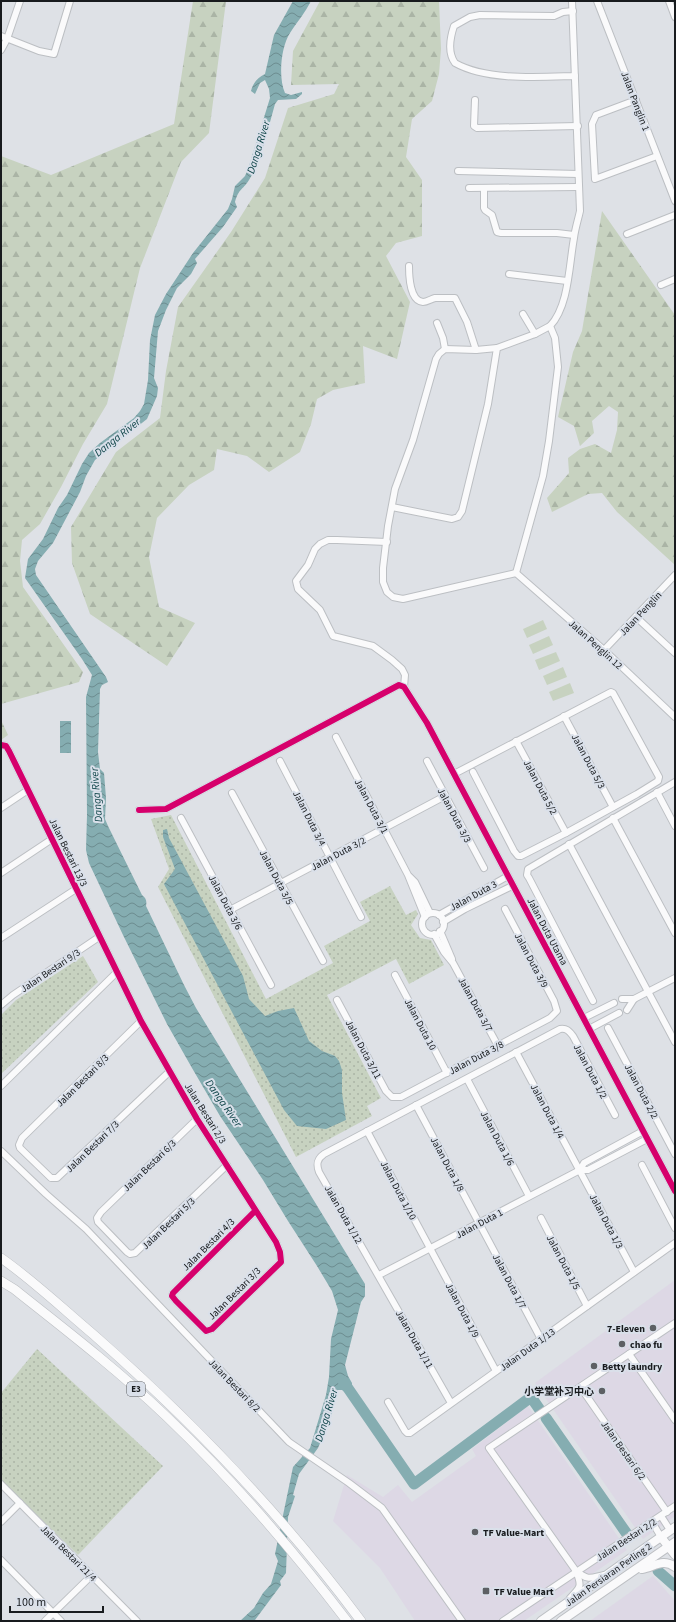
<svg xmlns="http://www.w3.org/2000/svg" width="676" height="1622" viewBox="0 0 676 1622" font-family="'Source Sans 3','Noto Sans SC',sans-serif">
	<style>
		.commercial { fill: #ddd8e5 }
		.forest { fill: url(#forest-firs) }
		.park { fill: url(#park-dots) }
		.pitch { fill: #c7d2c0 }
		.water { fill: url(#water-waves) }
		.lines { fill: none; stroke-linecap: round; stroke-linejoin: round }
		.river { stroke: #85adb1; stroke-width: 11 }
		.minor-casing { stroke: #bcbfc3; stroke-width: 8 }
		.major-casing { stroke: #bcbfc3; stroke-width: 10 }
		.highway-casing { stroke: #bcbfc3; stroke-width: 10 }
		.minor { stroke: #fafafb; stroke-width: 6 }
		.major { stroke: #fafafb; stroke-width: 8 }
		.highway { stroke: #fafafb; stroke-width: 9 }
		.cycleway-casing { stroke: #dae0ea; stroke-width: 8 }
		.cycleway { stroke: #d6006c; stroke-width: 6 }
		.poi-dot { fill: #5d6064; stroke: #dae0ea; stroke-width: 1.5 }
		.labels { text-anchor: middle; stroke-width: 4; stroke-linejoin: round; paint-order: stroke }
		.shield { fill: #dae0ea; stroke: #52565b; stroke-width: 1 }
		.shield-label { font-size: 9px; font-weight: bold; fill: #181b1e }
		.street-label { font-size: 10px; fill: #181b1e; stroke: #dae0ea }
		.poi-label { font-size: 10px; font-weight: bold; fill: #181b1e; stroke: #dae0ea; text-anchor: start }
		.water-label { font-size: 11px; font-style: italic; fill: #083f43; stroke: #dae0ea }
	</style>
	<defs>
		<pattern id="forest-firs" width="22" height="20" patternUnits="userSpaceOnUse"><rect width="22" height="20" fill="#c7d2c0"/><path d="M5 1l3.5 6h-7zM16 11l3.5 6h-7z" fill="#aab4a5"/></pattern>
		<pattern id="park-dots" width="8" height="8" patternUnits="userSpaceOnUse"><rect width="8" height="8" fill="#c7d2c0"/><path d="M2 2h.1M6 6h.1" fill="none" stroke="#aab4a5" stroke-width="1.8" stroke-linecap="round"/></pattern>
		<pattern id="water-waves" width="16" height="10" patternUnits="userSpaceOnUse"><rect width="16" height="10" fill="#85adb1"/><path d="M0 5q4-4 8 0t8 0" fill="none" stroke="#6c8c8f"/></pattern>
	</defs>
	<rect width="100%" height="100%" fill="#dee1e6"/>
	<g class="commercial">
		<path d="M675,1280V1516L643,1539L535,1383Z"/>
		<path d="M528,1406L627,1550L524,1621H415L380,1568L333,1521L347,1475L383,1497L398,1485L412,1502L476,1456L472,1449Z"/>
		<path d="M653,1576L675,1601V1621H590Z"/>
	</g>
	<g class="forest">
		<path d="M193,1H226L209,133L181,162L140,268L107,404L83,444L61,487L40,524L22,540L20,561L23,587L83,672L79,682L1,704V156L51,175L174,124Z"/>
		<path d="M320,1H439L441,49L439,74L432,101L412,119L406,157L422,180V236L396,243L386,256L410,302L397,359L363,346L365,383L333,390L317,399L311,424L300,452L269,472L247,456L217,449L214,470L189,485L157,518L149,557L159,607L195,623L167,666L90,614L72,563L71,527L116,452L160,418L166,371L178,307L231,232L265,178L288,108L334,94L339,84L291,85L293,51Z"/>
		<path d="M602,211L675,315V565L617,512L602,493L588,494L552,512L547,498L569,473L568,458L580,449L595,444L611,453L617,430L618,412L609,406L592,421L594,433L580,446L574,426L558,417L573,352L582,331Z"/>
		<path d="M1,720L8,735L1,740Z"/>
	</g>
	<g class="park">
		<path d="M171,815L266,999L333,963L324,946L370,921L360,902L390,886L406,915L416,910L418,914L411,925L420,938L431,940L444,965L409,984L396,959L327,995L381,1098L367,1106L372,1116L296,1157L158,887L169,869L151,819Z"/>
		<path d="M83,956L98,982L1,1074V1015L16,1000Z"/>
		<path d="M37,1349L163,1466L78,1555L1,1480V1393Z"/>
	</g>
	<g class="pitch">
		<path d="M543,620L547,629L527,638L523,629Z"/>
		<path d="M549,636L553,645L533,654L529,645Z"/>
		<path d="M556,652L560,661L539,670L535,660Z"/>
		<path d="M563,667L567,677L547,685L543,676Z"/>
		<path d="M570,683L574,693L553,701L549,692Z"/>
	</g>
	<g class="water">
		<path d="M293,1H311C305,13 297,22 290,33C281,47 278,77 285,93L291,95L302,92V94L296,99L278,100L275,104L262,151C256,160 255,171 249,180C242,191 239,188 235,202L237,207L223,227L195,259L197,263L191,274L177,288L166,310L158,331L154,378L158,388L157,396L147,419L95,460L86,476L80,492L53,543L38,561L35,569L36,575L106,677L108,682L102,685L100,689L98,752L100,769L104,773L106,798L105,819L108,826L142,895C146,898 147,901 146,906L184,985L196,1008L365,1284V1296L361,1302L345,1365L348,1376L352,1383V1389L353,1391L349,1395L342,1390H338L331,1417L318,1448L299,1474L293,1495L295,1496L288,1517L286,1573L280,1581L281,1585L255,1620L240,1621L254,1608L263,1593L271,1584L278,1561L275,1554L293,1467L310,1448L326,1395L329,1377L331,1339L338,1310L332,1291L317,1266L288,1221L263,1180L220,1116L192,1068L167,1024L123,935L89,863L86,850L87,815L86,697L92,675L82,659L25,578L28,559L43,539L58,508L67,495L82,464L89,453L100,443L134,418L140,411L144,404L148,380L150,340L155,315L166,294L193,253L228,209L232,199L235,186L245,176L248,169L270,98L269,89L265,80L260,83L255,94L251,91C253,83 257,78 265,74L274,35Z"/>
		<rect x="60" y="721" width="11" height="32"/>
		<path d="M167,829L169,838L243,976L249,999L265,1016L278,1011L294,1008L309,1041L322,1051L335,1056L339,1061L342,1070V1093L346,1120L326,1129L297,1126L284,1110L164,884L175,869L163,837V830Z"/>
	</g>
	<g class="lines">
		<g class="river">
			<path d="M343,1381L414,1484L531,1397L540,1410"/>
			<path d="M546,1418L627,1534"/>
			<path d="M658,1571L675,1586"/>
		</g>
		<defs>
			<g id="minor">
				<path d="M597,1L675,201"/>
				<path d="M669,1L675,17"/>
				<path d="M573,11L563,12L554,16L480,15L470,17L454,26C450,38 447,52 455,63C487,81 540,77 575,76"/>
				<path d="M1,36L39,51L54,54L70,1"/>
				<path d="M1,50L7,39L20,1"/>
				<path d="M475,100L474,126L477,128L578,126"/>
				<path d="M636,100L596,115L592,124L595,179L657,156"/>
				<path d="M458,171L578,174"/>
				<path d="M469,188L578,187"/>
				<path d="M484,188V208L485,210L492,215L497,232L501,233H557L574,235"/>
				<path d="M627,234L675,215"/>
				<path d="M409,266C409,276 410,301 423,302C427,302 431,299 435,298C442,298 448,298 455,298L467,322L476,350"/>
				<path d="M509,274L567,281"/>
				<path d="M661,285L675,279"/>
				<path d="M523,314L535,334"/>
				<path d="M437,323L443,338L445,349"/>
				<path d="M497,348L476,350L445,349L439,354L436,359L413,440L395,489L388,526L383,568V582L387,592L393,597L403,599L516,573"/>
				<path d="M392,507L452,519L458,517L462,511L488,404L497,348L535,334L550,326"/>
				<path d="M387,542L337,540H328L320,544L315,549L308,565L296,581L298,589L320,610L333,636L373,646L392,660L402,669L405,675L404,687"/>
				<path d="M516,573L543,476L549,441L558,367L555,338L550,326C569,306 569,265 574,238C575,229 578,220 580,211L572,1"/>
				<path d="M516,573L604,650L675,717"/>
				<path d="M636,617L675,653"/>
				<path d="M604,650L675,575"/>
				<path d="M564,716L613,807"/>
				<path d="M336,737L408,875L425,917"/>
				<path d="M516,741L566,833"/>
				<path d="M1,745L6,746L9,751L141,1021L197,1119L276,1242L280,1252L281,1262L212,1329L206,1331L176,1301L172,1296L173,1293L255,1211"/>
				<path d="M280,761L361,917"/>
				<path d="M427,761L484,868"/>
				<path d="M454,774L611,692L613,693L659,777L658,781L637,794L566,833L521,856H518L514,851L473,772"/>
				<path d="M657,792L675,826"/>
				<path d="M232,793L323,961"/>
				<path d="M1,808L28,790"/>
				<path d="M139,810L166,809L399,685L404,687L427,723L675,1191"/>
				<path d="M181,818L271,985"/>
				<path d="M613,818L675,933"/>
				<path d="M569,844L675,1042"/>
				<path d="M1,873L52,839"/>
				<path d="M410,877L415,882L430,913"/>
				<path d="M230,910L445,796"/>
				<circle cx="433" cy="924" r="11"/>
				<path d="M439,915L508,876"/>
				<path d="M443,922L465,909L512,886"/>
				<path d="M440,931L452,959"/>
				<path d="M434,934L444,952L453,963L498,1046"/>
				<path d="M1,938L76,889"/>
				<path d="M395,975L447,1073"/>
				<path d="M622,999H634"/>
				<path d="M337,1000L386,1091L392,1097H401L550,1018L557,1011L554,1001L505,909"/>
				<path d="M593,1001L529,878L527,875L528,869L675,782"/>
				<path d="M1,1005L13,995L99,937"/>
				<path d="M627,1010L634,999L675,978"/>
				<path d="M584,1018L614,1003"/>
				<path d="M141,1021L22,1138L19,1145L20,1148L51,1178H57L169,1072"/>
				<path d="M608,1028L675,1154"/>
				<path d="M589,1029L619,1013"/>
				<path d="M516,1052L634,1272"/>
				<path d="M467,1079L529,1196"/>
				<path d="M1,1086L117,972"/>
				<path d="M416,1105L541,1339"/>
				<path d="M197,1119L101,1212L97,1218L98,1222L127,1252L130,1254L135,1253L227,1165"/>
				<path d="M367,1131L496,1371"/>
				<path d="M1,1151L46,1194L86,1229L289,1442L349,1483L382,1508L462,1621"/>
				<path d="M642,1165L675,1228"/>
				<path d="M580,1170L584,1163L643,1131"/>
				<path d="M541,1218L587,1306"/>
				<path d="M379,1275L580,1170H588L647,1139"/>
				<path d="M629,1354L675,1420"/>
				<path d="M581,1388L667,1512"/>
				<path d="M388,1402L405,1431L407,1433H410L675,1243"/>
				<path d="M451,1403L319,1172C316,1164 317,1159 324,1154L560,1029C567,1028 569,1031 573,1036L615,1115"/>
				<path d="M1,1484L137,1621"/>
				<path d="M661,1516L670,1530"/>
				<path d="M1,1522L20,1503"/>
				<path d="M652,1522L661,1537"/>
				<path d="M1,1560L61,1621"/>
				<path d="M576,1571C589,1581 590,1578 604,1575"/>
				<path d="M570,1598C581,1587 582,1586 576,1571L489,1448L675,1323"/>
				<path d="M45,1621L92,1575"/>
				<path d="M503,1621L675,1506"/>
			</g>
			<g id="major">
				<path d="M661,1537L675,1555"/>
				<path d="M642,1569C654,1567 663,1558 675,1567"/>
				<path d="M541,1621L675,1527"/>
				<path d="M561,1621L675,1542"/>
			</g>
			<g id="highway">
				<path d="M1,1258C34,1281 63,1309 94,1335C192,1421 283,1516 361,1621"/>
				<path d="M1,1281L14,1289C66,1330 119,1371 167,1417C233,1480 292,1549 347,1621"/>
			</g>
		</defs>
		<use href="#minor" class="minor-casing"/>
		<use href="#major" class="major-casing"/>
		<use href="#highway" class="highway-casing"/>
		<use href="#minor" class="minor"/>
		<use href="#major" class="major"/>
		<use href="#highway" class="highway"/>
		<defs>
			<g id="cycleway">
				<path d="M1,745L6,746L9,751L141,1021L197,1119L276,1242L280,1252L281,1262L212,1329L206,1331L176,1301L172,1296L173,1293L255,1211"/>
				<path d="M139,810L166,809L399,685L404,687L427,723L675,1191"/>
			</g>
		</defs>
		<use href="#cycleway" class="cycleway-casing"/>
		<use href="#cycleway" class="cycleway"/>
	</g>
	<g class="poi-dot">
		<circle cx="653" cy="1328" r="4"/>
		<circle cx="622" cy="1344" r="4"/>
		<circle cx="594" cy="1366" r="4"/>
		<circle cx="602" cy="1391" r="4"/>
		<circle cx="475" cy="1532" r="4"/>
		<rect x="482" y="1587" width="8" height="8" rx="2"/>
	</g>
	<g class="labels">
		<rect class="shield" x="127" y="1382" width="18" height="14" rx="3"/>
		<g class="shield-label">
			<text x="136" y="1392">E3</text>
		</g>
		<g class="street-label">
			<text transform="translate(636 101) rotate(69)" y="4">Jalan Panglin 1</text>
			<text transform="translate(640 613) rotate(-47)" y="4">Jalan Penglin</text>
			<text transform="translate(596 644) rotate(42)" y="4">Jalan Penglin 12</text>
			<text transform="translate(589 761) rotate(62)" y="4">Jalan Duta 5/3</text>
			<text transform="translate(541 787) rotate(62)" y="4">Jalan Duta 5/2</text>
			<text transform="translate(372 806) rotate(62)" y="4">Jalan Duta 3/1</text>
			<text transform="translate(455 815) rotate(62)" y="4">Jalan Duta 3/3</text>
			<text transform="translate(310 818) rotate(63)" y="4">Jalan Duta 3/4</text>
			<text transform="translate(69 852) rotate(64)" y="4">Jalan Bestari 13/3</text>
			<text transform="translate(338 853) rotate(-28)" y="4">Jalan Duta 3/2</text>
			<text transform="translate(277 877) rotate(62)" y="4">Jalan Duta 3/5</text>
			<text transform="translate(473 895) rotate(-29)" y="4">Jalan Duta 3</text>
			<text transform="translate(226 902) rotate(62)" y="4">Jalan Duta 3/6</text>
			<text transform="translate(548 931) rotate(62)" y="4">Jalan Duta Utama</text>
			<text transform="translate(532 960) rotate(62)" y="4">Jalan Duta 3/9</text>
			<text transform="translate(50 970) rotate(-34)" y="4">Jalan Bestari 9/3</text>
			<text transform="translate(476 1004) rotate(61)" y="4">Jalan Duta 3/7</text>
			<text transform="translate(421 1024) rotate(62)" y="4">Jalan Duta 10</text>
			<text transform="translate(364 1049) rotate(62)" y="4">Jalan Duta 3/11</text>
			<text transform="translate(476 1057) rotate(-28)" y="4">Jalan Duta 3/8</text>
			<text transform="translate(591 1071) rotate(62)" y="4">Jalan Duta 1/2</text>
			<text transform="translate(82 1080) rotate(-45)" y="4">Jalan Bestari 8/3</text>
			<text transform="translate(642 1091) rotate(62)" y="4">Jalan Duta 2/2</text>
			<text transform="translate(548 1111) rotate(62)" y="4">Jalan Duta 1/4</text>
			<text transform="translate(206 1113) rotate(58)" y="4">Jalan Bestari 2/3</text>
			<text transform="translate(498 1138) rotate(62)" y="4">Jalan Duta 1/6</text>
			<text transform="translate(92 1146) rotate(-44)" y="4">Jalan Bestari 7/3</text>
			<text transform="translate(448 1164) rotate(62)" y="4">Jalan Duta 1/8</text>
			<text transform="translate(149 1165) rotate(-44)" y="4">Jalan Bestari 6/3</text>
			<text transform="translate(399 1190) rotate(62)" y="4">Jalan Duta 1/10</text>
			<text transform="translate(344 1214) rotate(60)" y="4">Jalan Duta 1/12</text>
			<text transform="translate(607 1221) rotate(62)" y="4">Jalan Duta 1/3</text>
			<text transform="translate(168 1223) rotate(-44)" y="4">Jalan Bestari 5/3</text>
			<text transform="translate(479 1223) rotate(-28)" y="4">Jalan Duta 1</text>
			<text transform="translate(208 1244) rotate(-45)" y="4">Jalan Bestari 4/3</text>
			<text transform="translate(564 1262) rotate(62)" y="4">Jalan Duta 1/5</text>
			<text transform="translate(510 1281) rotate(62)" y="4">Jalan Duta 1/7</text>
			<text transform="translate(234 1293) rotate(-45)" y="4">Jalan Bestari 3/3</text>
			<text transform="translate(463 1310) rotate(62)" y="4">Jalan Duta 1/9</text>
			<text transform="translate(415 1339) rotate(60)" y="4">Jalan Duta 1/11</text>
			<text transform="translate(527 1349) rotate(-36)" y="4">Jalan Duta 1/13</text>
			<text transform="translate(235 1385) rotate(46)" y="4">Jalan Bestari 8/2</text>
			<text transform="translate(624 1450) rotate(55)" y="4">Jalan Bestari 6/2</text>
			<text transform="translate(626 1539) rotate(-33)" y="4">Jalan Bestari 2/2</text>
			<text transform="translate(69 1553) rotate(45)" y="4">Jalan Bestari 21/4</text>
			<text transform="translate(608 1574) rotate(-35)" y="4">Jalan Persiaran Perling 2</text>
		</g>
		<g class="poi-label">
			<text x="645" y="1332" text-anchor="end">7-Eleven</text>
			<text x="630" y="1348">chao fu</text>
			<text x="602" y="1370">Betty laundry</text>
			<text x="594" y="1395" text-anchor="end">小学堂补习中心</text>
			<text x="483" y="1536">TF Value-Mart</text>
			<text x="494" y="1595">TF Value Mart</text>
		</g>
		<g class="water-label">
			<text transform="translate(258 147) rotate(-73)" y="4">Danga River</text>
			<text transform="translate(117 437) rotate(-38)" y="4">Danga River</text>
			<text transform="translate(96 795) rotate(-95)" y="4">Danga River</text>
			<text transform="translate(224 1103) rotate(55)" y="4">Danga River</text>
			<text transform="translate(326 1415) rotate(-73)" y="4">Danga River</text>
		</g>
	</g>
	<rect width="676" height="1622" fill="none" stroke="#181b1e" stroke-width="4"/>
	<path d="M10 1606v6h93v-6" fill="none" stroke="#181b1e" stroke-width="2"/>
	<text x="16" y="1606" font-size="12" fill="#181b1e" stroke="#dae0ea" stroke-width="3" paint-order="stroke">100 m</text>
</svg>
